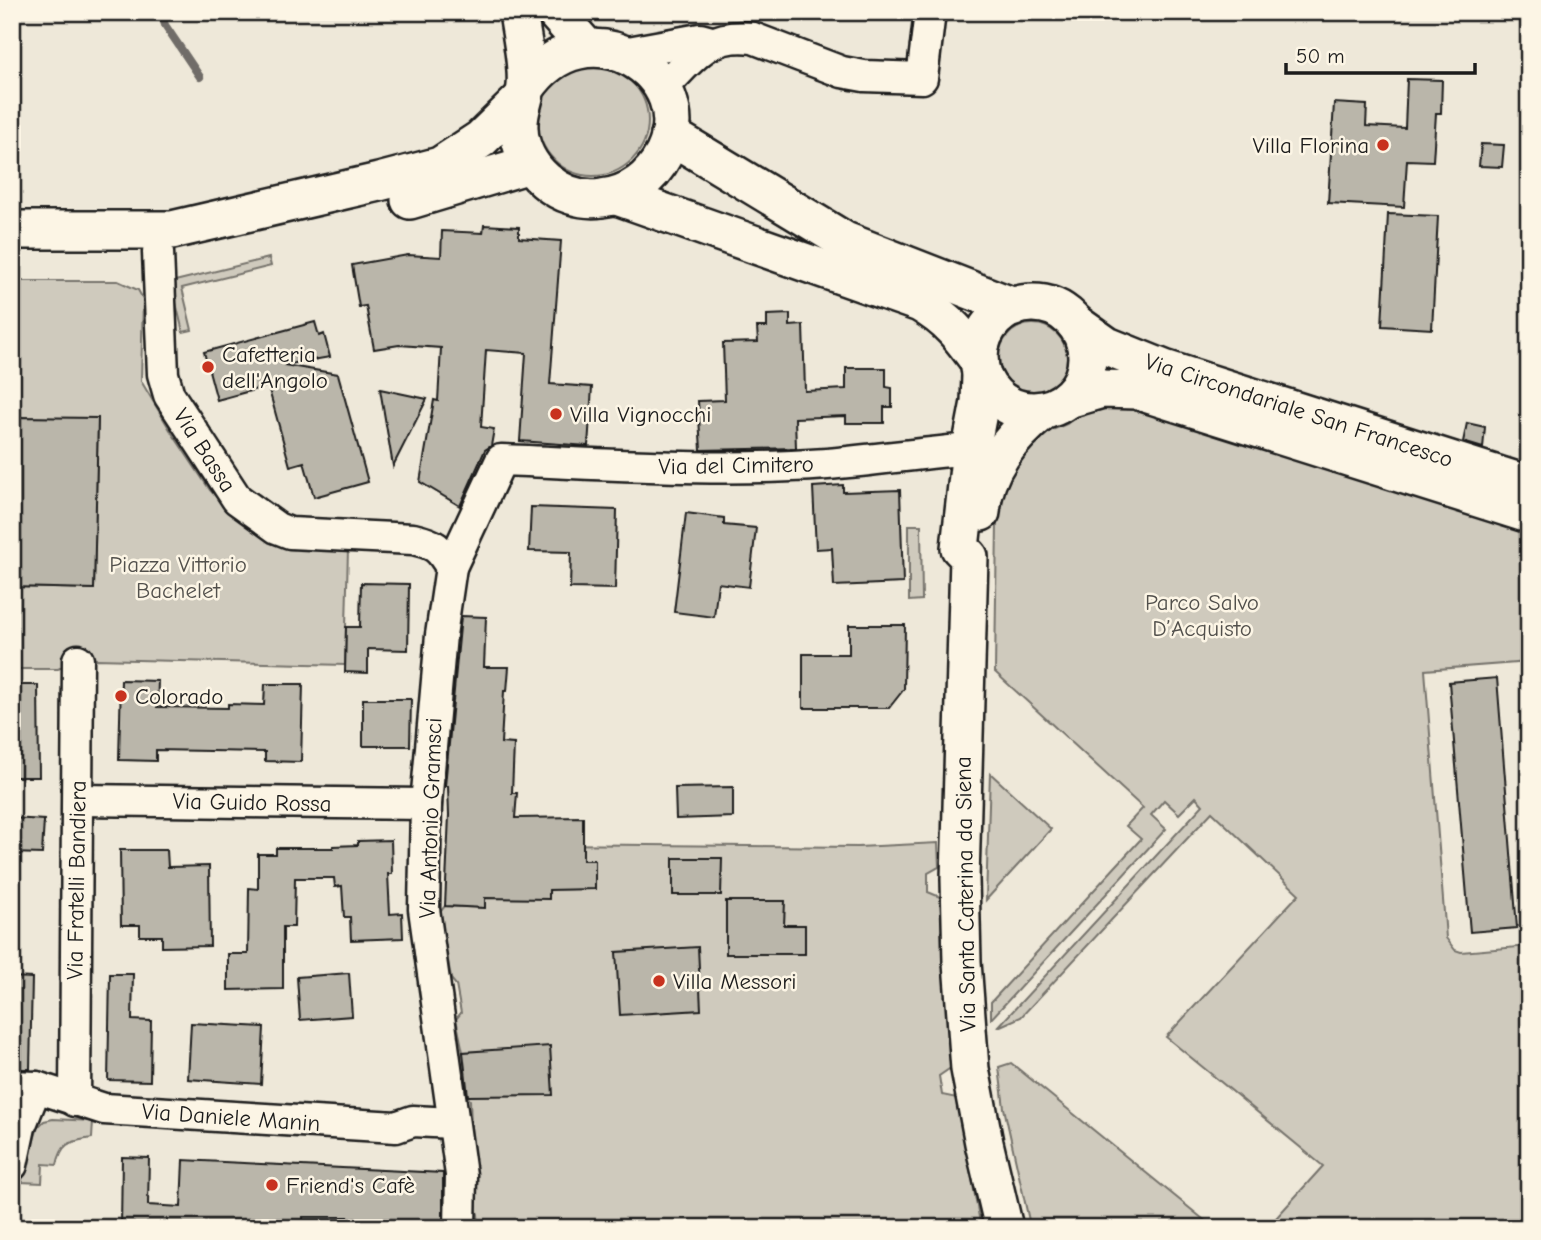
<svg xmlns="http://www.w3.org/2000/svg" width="1541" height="1240" viewBox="0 0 1541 1240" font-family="'Comic Neue',sans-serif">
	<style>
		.green { fill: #cfcabd; stroke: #76736c; stroke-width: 2 }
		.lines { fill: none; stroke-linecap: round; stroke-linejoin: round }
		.stream { stroke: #6f6c67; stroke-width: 8 }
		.building { fill: #bab6aa; stroke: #1c1c1c; stroke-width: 2 }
		.minor-casing { stroke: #1c1c1c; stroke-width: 35 }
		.tertiary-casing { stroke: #1c1c1c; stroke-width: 42 }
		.minor { stroke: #fcf5e5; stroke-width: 30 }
		.tertiary { stroke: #fcf5e5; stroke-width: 37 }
		.poi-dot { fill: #c8321e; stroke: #fcf5e5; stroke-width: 2.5 }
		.labels { text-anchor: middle; stroke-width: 5; stroke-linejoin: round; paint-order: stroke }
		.poi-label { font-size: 23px; fill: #1c1c1c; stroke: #fcf5e5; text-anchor: start }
		.street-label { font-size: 23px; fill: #1c1c1c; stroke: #fcf5e5 }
		.park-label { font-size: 23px; fill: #52504c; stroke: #fcf5e5 }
	</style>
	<rect width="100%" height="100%" fill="#eee8d9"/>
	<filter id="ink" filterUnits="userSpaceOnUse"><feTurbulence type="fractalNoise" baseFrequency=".0143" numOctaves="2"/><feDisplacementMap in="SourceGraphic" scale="14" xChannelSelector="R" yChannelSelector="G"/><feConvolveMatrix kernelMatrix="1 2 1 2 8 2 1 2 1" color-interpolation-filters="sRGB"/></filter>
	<g filter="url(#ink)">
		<g class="green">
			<circle cx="593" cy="121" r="55"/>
			<path d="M269,258L271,266L182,288L192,330L183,332L171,282Z"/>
			<path d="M12,281H118L138,290L143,299L141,381L172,433L210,490L229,510L348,549L345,665L95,659L78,660L58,669H12V587L94,589L98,419L12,417Z"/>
			<circle cx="1033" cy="358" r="34"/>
			<path d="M1117,402L1529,526V662L1425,670L1446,938L1455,950L1461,952L1529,946V1228H1267L1323,1166L1166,1037L1299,894L1212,812L1021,1017L998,1027L1203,805L1196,797L1179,814L1164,800L1151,815L1166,829L991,1019V1002L1141,839L1126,826L1143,808L995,672L997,521L992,508L996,485L1040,435L1067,424L1081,412Z"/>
			<path d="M909,525H921L922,600L909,601Z"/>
			<path d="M990,773L1051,829L986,900Z"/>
			<path d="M938,843L939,867L928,873V892L940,897L952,1067L939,1076L942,1095L957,1098L981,1228H479L478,1214L474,1205L470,1100L467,1096L463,1052L456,1019L461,1013L456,985L451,979L440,912L445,906L484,908L486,881L549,898L550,844L858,847Z"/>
			<path d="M1011,1063L1214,1228H1033L1030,1225L1004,1108L999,1067Z"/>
			<path d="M53,1119L93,1121L92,1138C71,1142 62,1141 57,1165L43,1164L42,1183L21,1182L38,1127L44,1121Z"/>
		</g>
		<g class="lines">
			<path class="stream" d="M161,12L165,25L200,77"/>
		</g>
		<g class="building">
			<path d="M1407,79L1442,80L1441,113H1436L1433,161L1407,160L1404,207L1328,203L1334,103L1367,105L1366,126L1405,128Z"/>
			<path d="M1481,144L1504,145L1502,167L1479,166Z"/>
			<path d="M1388,214L1438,216L1432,329L1382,326Z"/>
			<path d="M484,225L519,227V238L561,241L550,384L592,387L588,446L520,441L526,353L486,350L481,427L494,429L491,446L485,450L460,506L420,482L434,400L438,401L441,348L399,345L374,349L366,306L359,307L352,265L408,255L441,257L442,231L483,233Z"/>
			<path d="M790,314V326L803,325L805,391L846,389V368H886V387L892,388V407H884V423H846V416L795,418L796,448L701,450L698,401L725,400L723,343L758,342L757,327H767V315Z"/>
			<path d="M315,322L319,336L324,334L330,357L284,365L338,374L368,482L314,497L304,462L290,466L268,386L217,400L204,352Z"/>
			<path d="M380,389L427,399L393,466Z"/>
			<path d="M12,417L98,418L94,589L12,587Z"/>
			<path d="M1467,423L1485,427L1483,448L1463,442Z"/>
			<path d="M843,485V492L900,490L903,583L834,586L832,548L816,549L813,487Z"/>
			<path d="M531,507L617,510L615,589L570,588L571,552L529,551Z"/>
			<path d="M686,513L724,518V525L756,528L749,587L718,583L714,617L674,612Z"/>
			<path d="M361,583L409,584L408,650L368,649V673L345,672L346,627H360Z"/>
			<path d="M461,616L486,617L484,667H509L507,691H504L501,743L514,744L512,793H517L515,818L583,817V860H595V889L549,890V899L485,898V908L445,906L449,815L448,786H445Z"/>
			<path d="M849,625H905L904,689L889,708H803V654H849Z"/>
			<path d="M1497,678L1517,928L1470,932L1449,682Z"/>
			<path d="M121,680L158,681L157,707L228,708V704L264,705L265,684H303L301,762L265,761V752L156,750V761L119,760Z"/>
			<path d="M12,685H38L39,777H12Z"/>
			<path d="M363,699H411L410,746H363Z"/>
			<path d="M733,787V817L676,819L675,788Z"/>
			<path d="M12,818L44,820L42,854L12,853Z"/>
			<path d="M391,840L392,874H388L390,914L402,913L403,938L351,940L350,917H344L342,886L335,887L334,878H295L294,927H283V989L228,990V954H248L249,888L258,889V854H276V848H333V846L358,845V841Z"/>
			<path d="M120,850H167L168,867L209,866L210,946L162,947V936H140V925H121Z"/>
			<path d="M673,858H722L721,895H673Z"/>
			<path d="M726,901H785L784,925H805V954H726Z"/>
			<path d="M698,947L701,1010L620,1015L616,952Z"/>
			<path d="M349,973L352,1016L300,1020L297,977Z"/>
			<path d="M110,974H133L132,1020L151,1021L150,1081L108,1080Z"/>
			<path d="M12,977L32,978L30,1069H12Z"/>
			<path d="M191,1023L264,1027L261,1084L188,1079Z"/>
			<path d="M550,1046L553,1095L468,1096L463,1052Z"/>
			<path d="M122,1157L149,1158L148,1205L181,1207L183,1160L443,1173V1228H346L348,1217H303V1228H121Z"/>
		</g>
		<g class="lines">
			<defs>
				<g id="minor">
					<path d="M623,53L700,39L711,42"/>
					<path d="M662,88C693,59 706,32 753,38L842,72L864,76L922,78L930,12"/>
					<path d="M158,252L163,374L169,395L237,499L277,528L290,533L413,539C435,544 439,547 451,567"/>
					<path d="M78,800L426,804"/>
					<path d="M12,1086L36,1087L104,1109L396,1127L413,1121L453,1123"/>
					<path d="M75,1101L78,660"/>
					<path d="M12,1165L20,1127L36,1087"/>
					<path d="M460,1228L461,1175L424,909L426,804L441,635L451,567L501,460C609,464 719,472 827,464C875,460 923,453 971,449"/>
				</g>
				<g id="tertiary">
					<path d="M518,12C521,35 528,63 526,86C525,100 518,111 519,128C520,169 561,204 602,198C629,195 651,179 664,154C703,75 586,0 526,88"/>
					<path d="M555,12L587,48"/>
					<path d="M670,135L845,241L1014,307"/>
					<path d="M617,196L920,303C949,320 960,335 979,361"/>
					<path d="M410,200L530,164"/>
					<path d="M12,230H172L379,182L440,166L481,139L523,98"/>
					<circle cx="1033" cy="357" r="54"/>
					<path d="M1076,324L1107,346L1164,369L1529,485"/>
					<path d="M981,375L980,402L971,449L960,548L969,557L960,879L962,962L970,1069L984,1143L1004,1228"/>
					<path d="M1068,399L1102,389L1136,390L1529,514"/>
					<path d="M981,512C984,469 1011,437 1043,411"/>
				</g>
			</defs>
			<use href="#minor" class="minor-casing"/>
			<use href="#tertiary" class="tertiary-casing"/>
			<use href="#minor" class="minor"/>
			<use href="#tertiary" class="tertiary"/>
		</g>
	</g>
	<g class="poi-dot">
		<circle cx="1383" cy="145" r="7"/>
		<circle cx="208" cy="367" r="7"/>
		<circle cx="556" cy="414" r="7"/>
		<circle cx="121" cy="696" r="7"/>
		<circle cx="659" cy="981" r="7"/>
		<circle cx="272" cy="1185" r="7"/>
	</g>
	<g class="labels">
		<g class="poi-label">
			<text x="1369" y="153" text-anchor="end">Villa Florina</text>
			<text x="222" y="362">Cafetteria<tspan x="222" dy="26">dell'Angolo</tspan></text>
			<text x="570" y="422">Villa Vignocchi</text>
			<text x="135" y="704">Colorado</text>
			<text x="673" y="989">Villa Messori</text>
			<text x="286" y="1193">Friend's Cafè</text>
		</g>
		<g class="street-label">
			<text transform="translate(1299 410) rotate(18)" y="8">Via Circondariale San Francesco</text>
			<text transform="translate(205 450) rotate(57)" y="8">Via Bassa</text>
			<text transform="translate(736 465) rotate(-1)" y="8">Via del Cimitero</text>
			<text transform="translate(252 802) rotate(1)" y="8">Via Guido Rossa</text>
			<text transform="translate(430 818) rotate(-88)" y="8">Via Antonio Gramsci</text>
			<text transform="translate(76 880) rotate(-89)" y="8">Via Fratelli Bandiera</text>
			<text transform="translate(965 894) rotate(-91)" y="8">Via Santa Caterina da Siena</text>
			<text transform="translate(231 1117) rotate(4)" y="8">Via Daniele Manin</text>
		</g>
		<g class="park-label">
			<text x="178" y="572">Piazza Vittorio<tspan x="178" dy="26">Bachelet</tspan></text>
			<text x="1202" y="610">Parco Salvo<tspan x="1202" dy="26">D’Acquisto</tspan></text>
		</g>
	</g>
	<rect width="1541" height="1240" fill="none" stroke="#fcf5e5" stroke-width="42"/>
	<rect x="21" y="21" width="1499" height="1198" fill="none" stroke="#1c1c1c" stroke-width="2.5" filter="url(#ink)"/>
	<path d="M1286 63v10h189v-10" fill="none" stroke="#1c1c1c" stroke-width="3.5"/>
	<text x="1296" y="63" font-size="21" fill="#1c1c1c" stroke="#fcf5e5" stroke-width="5" paint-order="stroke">50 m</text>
</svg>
